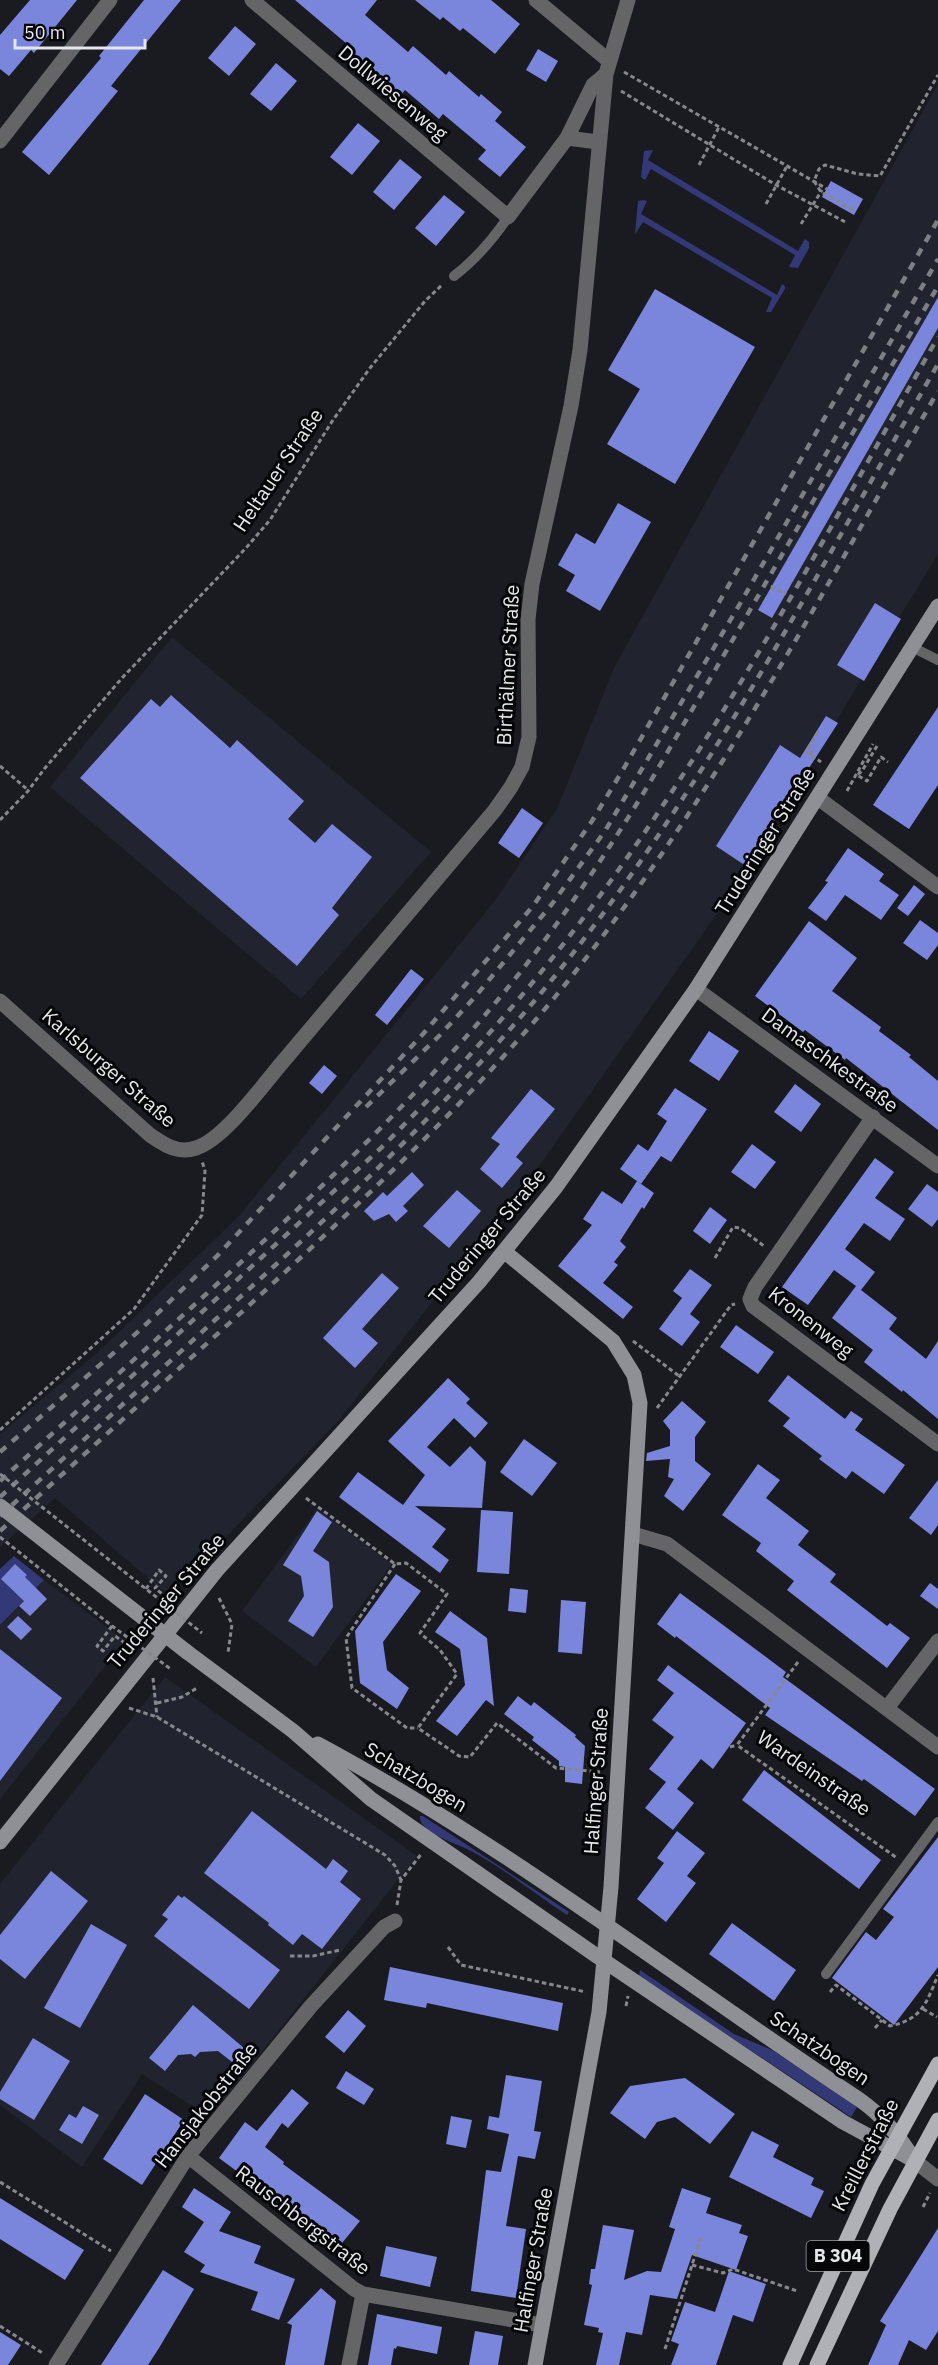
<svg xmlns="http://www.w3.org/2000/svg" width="938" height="2365" viewBox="0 0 938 2365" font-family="'IBM Plex Sans',sans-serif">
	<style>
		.built { fill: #21242e }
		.green { fill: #323976 }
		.building { fill: #7986db }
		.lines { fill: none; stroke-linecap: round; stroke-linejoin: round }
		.path { stroke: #87888d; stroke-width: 3; stroke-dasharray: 4.5 3; stroke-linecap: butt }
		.lane { stroke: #656568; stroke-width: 10 }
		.street { stroke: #656568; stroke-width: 15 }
		.secondary { stroke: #8f9095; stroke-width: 15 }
		.primary { stroke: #b0b1b7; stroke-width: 15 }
		.rail { stroke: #7e7f84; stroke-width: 4.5; stroke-dasharray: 8 8; stroke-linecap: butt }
		.path-bridge { stroke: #87888d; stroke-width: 3; stroke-dasharray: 4.5 3; stroke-linecap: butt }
		.secondary-bridge { stroke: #8f9095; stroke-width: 15 }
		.labels { text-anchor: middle; stroke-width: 6; stroke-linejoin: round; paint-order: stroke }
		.shield { fill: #060608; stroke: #a3a4a7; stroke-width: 1.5 }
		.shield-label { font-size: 18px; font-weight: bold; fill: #e6e7eb }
		.street-label { font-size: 20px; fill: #e6e7eb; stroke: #060608 }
	</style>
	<rect width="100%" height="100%" fill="#1a1b21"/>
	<g class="built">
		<path d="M938,84V554L730,895L542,1162L340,1419L169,1596L55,1498L0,1547V1434L96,1354L239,1216L494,902L557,809L614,668Z"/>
		<path d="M172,637L431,852L301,999L50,787Z"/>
		<path d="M317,1509L392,1564L316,1667L242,1611Z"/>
		<path d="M44,1580L125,1641L0,1799V1625Z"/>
		<path d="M165,1677L417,1856L210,2117L142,2074L82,2167L0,2105V1884Z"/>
	</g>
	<g class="green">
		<path d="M653,150L648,160L798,251L805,239L809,242V248L798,268L789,267L795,255L651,169L645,180L641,177L644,151Z"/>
		<path d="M643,200L647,201L641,214L777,295L782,284L785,286V289L771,312H766L772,298L643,222L635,234L638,201Z"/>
		<path d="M14,1556L44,1580L0,1625V1569Z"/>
		<path d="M420,1816H423L569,1912L567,1915C535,1894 501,1866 467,1849C455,1843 418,1832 420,1816Z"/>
		<path d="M640,1970L734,2034L772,2050L857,2107L851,2117L639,1976Z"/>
	</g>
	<g class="building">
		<path d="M30,0H77L34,53L31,50L9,76L0,69V35Z"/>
		<path d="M144,0H181L111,86L118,91L49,175L22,152L101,58L99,56Z"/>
		<path d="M295,0H377L365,15L408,52L413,46L446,75L449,71L479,97L481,94L502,112L495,121L526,147L500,177L478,159L486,150L443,114L439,119L405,90L401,95L374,71L372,73L350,54L354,50Z"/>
		<path d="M415,0H491L520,24L495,54L463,28L460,31L443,17L440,20Z"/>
		<path d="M235,26L256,44L229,76L208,58Z"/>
		<path d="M538,49L558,61L546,82L526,70Z"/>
		<path d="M276,63L297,81L271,111L250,94Z"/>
		<path d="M358,123L380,141L352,175L330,157Z"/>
		<path d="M400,159L422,177L394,210L373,192Z"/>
		<path d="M831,181L863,199L854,215L822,197Z"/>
		<path d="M444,195L465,212L436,246L415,228Z"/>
		<path d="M655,289L755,347L675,484L607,444L640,389L608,370Z"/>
		<path d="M938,297V328L772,618L758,610Z"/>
		<path d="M618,503L651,522L600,611L566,591L575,575L558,565L576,533L595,544Z"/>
		<path d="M875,603L901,619L864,681L837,665Z"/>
		<path d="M171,695L230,748L237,740L304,801L288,819L315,843L332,824L372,857L332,908L339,915L297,966L80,778L151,699L160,707Z"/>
		<path d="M938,707V785L909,829L873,805Z"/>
		<path d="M826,716L838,723L746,866L716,846L780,745L800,758Z"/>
		<path d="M522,808L543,823L519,858L498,843Z"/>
		<path d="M848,848L884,874L879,881L899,895L881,920L845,895L826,921L808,908L828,882L825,881Z"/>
		<path d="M914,885L925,894L908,916L897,908Z"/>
		<path d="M920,920L938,933V945L927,960L903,943Z"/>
		<path d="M809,921L857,958L832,991L881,1027L879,1031L911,1055L909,1057L938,1081V1130L846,1058L845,1060L805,1030L803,1032L755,996Z"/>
		<path d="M411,969L424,979L387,1025L375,1015Z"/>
		<path d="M709,1031L739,1051L719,1081L689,1061Z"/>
		<path d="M324,1065L337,1076L322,1094L309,1083Z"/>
		<path d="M795,1084L821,1104L801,1132L774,1112Z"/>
		<path d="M675,1088L707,1109L671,1162L661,1156L641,1184L620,1169L638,1144L648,1151L667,1121L657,1114Z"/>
		<path d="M531,1089L555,1109L516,1157L523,1163L502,1188L480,1169L500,1144L491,1138Z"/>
		<path d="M752,1144L776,1162L755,1189L731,1172Z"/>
		<path d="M875,1158L894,1172L875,1198L905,1219L890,1241L864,1223L845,1249L875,1272L861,1290L897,1318L889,1329L926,1359L938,1341V1419L903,1390L902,1392L864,1362L873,1350L832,1318L856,1286L834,1270L808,1305L782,1287Z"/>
		<path d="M412,1172L424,1185L403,1206L408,1211L396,1222L389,1214L374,1221L364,1211L383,1192L387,1196Z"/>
		<path d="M637,1181L654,1193L644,1209L642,1207L620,1241L626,1247L614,1262L618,1265L603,1283L633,1307L623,1319L558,1266L592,1225L583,1219L602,1191L622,1204Z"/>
		<path d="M927,1184L938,1192V1219L932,1227L908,1209Z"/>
		<path d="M457,1190L481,1211L449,1248L423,1226Z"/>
		<path d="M710,1207L727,1220L710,1244L693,1231Z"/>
		<path d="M690,1269L712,1285L690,1314L700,1322L682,1346L659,1329L682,1298L673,1291Z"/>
		<path d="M382,1273L399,1288L362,1329L378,1343L355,1368L323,1338Z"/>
		<path d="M736,1325L774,1352L758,1374L720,1347Z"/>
		<path d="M788,1375L845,1419L851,1411L863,1419L855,1430L905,1465L884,1494L852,1471L846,1479L819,1459L822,1456L783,1426L790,1418L768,1401Z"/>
		<path d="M448,1378L470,1399L466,1403L488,1423L475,1438L454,1418L427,1447L450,1467L470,1446L486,1462L482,1508L415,1506L446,1529L432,1547L449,1560L440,1573L339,1497L358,1472L403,1505L425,1475L388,1441Z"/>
		<path d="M682,1401L706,1422L695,1437V1461L711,1474L683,1511L664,1496L674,1479L668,1477L670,1459L646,1461L647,1453L670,1446V1430L663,1421Z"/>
		<path d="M524,1439L557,1463L532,1496L500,1472Z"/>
		<path d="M758,1464L780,1480L766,1498L809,1531L798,1545L836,1574L830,1582L887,1626L890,1623L910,1638L887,1668L787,1590L794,1581L756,1551L761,1543L722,1515Z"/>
		<path d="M938,1480V1525L931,1535L909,1518Z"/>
		<path d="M481,1510L513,1512L509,1574L477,1572Z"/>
		<path d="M317,1511L332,1522L313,1551L329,1562L333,1607L313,1637L288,1621L304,1596L301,1576L283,1565Z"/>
		<path d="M15,1564L27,1575L25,1577L47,1599L30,1616L19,1606L24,1601L1,1579Z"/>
		<path d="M396,1574L421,1591L383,1642L387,1670L409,1688L397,1709L360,1683L355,1631Z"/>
		<path d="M930,1583L938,1589V1609L920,1596Z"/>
		<path d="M510,1588L528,1590L526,1613L508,1611Z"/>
		<path d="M680,1593L786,1672L783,1677L935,1789L915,1816L864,1779L862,1781L765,1715L770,1708L676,1636L675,1638L657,1624Z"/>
		<path d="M561,1600L586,1602L582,1654L558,1652Z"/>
		<path d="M450,1611L487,1638L494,1706L486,1700L457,1736L436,1721L465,1685L460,1649L435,1632Z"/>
		<path d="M18,1616L32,1629L21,1640L7,1627Z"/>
		<path d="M0,1649L62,1698L0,1781Z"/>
		<path d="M668,1665L746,1723L713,1769L701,1759L677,1789L694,1803L673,1830L645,1808L666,1782L649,1769L674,1737L652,1720L674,1693L657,1680Z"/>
		<path d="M518,1696L531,1706L534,1702L576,1735L575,1737L585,1746L582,1784L565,1782V1767L559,1766V1761L532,1740L534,1737L504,1714Z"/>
		<path d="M764,1770L881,1860L859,1889L742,1800Z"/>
		<path d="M252,1811L326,1869L333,1859L348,1871L340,1882L361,1899L322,1949L302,1934L293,1945L268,1925L269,1923L204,1873Z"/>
		<path d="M677,1831L705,1853L687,1876L696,1883L666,1922L637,1899L664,1863L657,1858Z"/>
		<path d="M938,1837V1967L894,2025L832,1978L866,1932L876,1940L894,1917L883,1909Z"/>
		<path d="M51,1871L88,1901L25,1979L0,1959V1935Z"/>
		<path d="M178,1895L182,1898L184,1896L280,1970L249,2009L154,1936L168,1919L162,1915Z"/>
		<path d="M732,1923L796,1970L774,2001L709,1954Z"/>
		<path d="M91,1924L127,1945L80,2028L44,2008Z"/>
		<path d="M390,1967L563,2003L558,2031L427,2003L426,2008L384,2000Z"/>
		<path d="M193,2005L244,2048L232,2062L218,2051L200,2052L195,2057L191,2054L178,2055L165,2071L149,2058Z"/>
		<path d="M348,2010L366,2026L344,2053L325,2037Z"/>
		<path d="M33,2038L70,2061L34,2120L0,2099V2092Z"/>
		<path d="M346,2071L374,2089L364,2105L336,2088Z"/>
		<path d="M506,2075L542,2081L534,2131L541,2132L535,2159L518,2156L506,2226L526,2229L516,2298L471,2291L486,2170L501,2172L509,2134L487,2129L489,2116L499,2118Z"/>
		<path d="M685,2078L735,2114L710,2144L675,2117L657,2122L645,2139L610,2113L630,2086Z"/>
		<path d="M292,2089L309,2103L288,2128L282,2123L265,2147L284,2162L283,2164L360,2221L338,2248L302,2218L299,2222L275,2203L277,2201L219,2158L245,2122L257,2131Z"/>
		<path d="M145,2094L184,2120L142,2185L103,2159Z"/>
		<path d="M83,2106L99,2115L82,2144L59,2130L69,2114L76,2118Z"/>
		<path d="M451,2116L472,2120L466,2148L446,2144Z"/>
		<path d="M752,2131L779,2145L773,2157L814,2178L811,2185L824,2191L811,2218L729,2177Z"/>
		<path d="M194,2188L231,2212L219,2231L261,2246L254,2263L295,2279L279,2320L251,2310L258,2292L200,2272L205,2265L184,2252L204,2222L182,2207Z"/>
		<path d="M682,2188L711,2198L706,2213L742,2225L739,2233L748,2236L736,2270L692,2255L677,2299L650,2295L642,2335L626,2332L619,2365H596L603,2333L598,2332L599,2328L584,2325L592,2285L589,2284L591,2269H595L603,2225L634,2230L624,2280L647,2271L661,2272L675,2229L669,2227Z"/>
		<path d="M0,2198L84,2250L65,2280L0,2239Z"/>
		<path d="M938,2228V2331L926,2350L909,2340L898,2365H868L886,2325L880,2321Z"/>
		<path d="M386,2246L437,2257L430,2287L380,2276Z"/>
		<path d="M163,2270L194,2289L159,2348L148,2365H101Z"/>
		<path d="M729,2271L766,2284L753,2322L733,2315L716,2365H671L679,2344L671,2341L685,2302L715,2312Z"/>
		<path d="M321,2288L336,2301L324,2365H285L292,2325L287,2323Z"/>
		<path d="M377,2314L442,2327L437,2354L397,2346L396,2349L394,2348L391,2365H368Z"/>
		<path d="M475,2331L503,2336L498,2365H469Z"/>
		<path d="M0,2332L21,2345L8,2365H0Z"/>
	</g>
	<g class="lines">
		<g class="path">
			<path d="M624,72L827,189"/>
			<path d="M621,91L776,185L847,223"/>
			<path d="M699,165L719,127"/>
			<path d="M766,204L787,166"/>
			<path d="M853,210L821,192L814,181L819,169L825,165L858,174L880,176L938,75"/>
			<path d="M801,224L822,190"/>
			<path d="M771,586L786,594"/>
			<path d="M818,732L806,752L821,762"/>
			<path d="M877,746L862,771L857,775L867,781L881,757L888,762"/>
			<path d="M810,755L814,748"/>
			<path d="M0,766L28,790"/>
			<path d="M847,791L873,744"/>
			<path d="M0,820L28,791L45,768L122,678L246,548L270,520L333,420L370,368L425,301L443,284"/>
			<path d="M715,1258L733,1227L740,1228L764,1246"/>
			<path d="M633,1341L679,1376"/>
			<path d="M657,1408L731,1305L735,1304"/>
			<path d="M0,1430L134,1309L202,1215L205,1171L202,1161"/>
			<path d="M306,1498L395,1564L406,1563L447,1594L420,1633L440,1650L457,1674L418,1728L459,1756L470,1757L497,1723L556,1768L600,1772"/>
			<path d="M395,1564L346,1638L352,1688L407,1728H418"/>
			<path d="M146,1589L159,1570L166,1576L155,1588L168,1599"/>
			<path d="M219,1598L232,1624L228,1653"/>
			<path d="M112,1626L97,1646L103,1651L115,1636L129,1646"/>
			<path d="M798,1662L737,1745L897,1858"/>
			<path d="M153,1678L157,1717"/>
			<path d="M157,1703L182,1697L197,1688"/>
			<path d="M129,1708L157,1717L385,1855L395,1866L401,1880"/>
			<path d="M730,1747L737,1745"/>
			<path d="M397,1905L401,1880L422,1853"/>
			<path d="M448,1947L461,1965L586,1992"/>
			<path d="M290,1956H313L340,1950"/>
			<path d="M830,1992L836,1985L890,2026C922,2019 926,2004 938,1975"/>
			<path d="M626,2006L628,1996"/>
			<path d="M923,2009L937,2017"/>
			<path d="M875,2028L882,2020"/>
			<path d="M0,2182L111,2251"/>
			<path d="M923,2207L930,2193"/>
			<path d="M692,2265L723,2273L733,2269L797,2291"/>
			<path d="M0,2326L44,2354"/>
			<path d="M665,2349L701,2237"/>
		</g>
		<g class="lane">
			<path d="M454,276C475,260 493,239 508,217"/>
			<path d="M912,647L938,660"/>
			<path d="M826,1974L938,1822"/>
		</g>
		<g class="street">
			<path d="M252,0L508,217L567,138L593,85L606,74"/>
			<path d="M536,0L609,61"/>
			<path d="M567,138L598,142"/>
			<path d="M0,141L110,0"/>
			<path d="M818,798L938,887"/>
			<path d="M696,989L938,1166"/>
			<path d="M0,1001L150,1135C165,1145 177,1154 196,1148C225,1139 265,1082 286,1058C356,976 425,892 495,810L511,787L522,767L529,737L528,619L532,584L571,406L580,350L606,74L628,0"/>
			<path d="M873,1117L755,1287L750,1299L753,1306L938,1444"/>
			<path d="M633,1534L667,1544L938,1747"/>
			<path d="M887,1708L938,1641"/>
			<path d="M188,2156L354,2289L363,2294L542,2325"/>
			<path d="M915,2161L938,2179"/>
			<path d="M56,2365L188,2156L311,2006L384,1927L395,1921"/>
			<path d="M349,2365L363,2294"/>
		</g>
		<g class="secondary">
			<path d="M505,1252L613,1341L634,1375L640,1403L611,1887L599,2012L535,2365"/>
			<path d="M187,1652L293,1731L371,1799L594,1954L843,2122L915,2161"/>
			<path d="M318,1744C508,1846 680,1981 860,2100C884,2117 899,2136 915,2161"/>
			<path d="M0,1842L217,1570L479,1282L556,1187L696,989L938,606"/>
		</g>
		<g class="primary">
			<path d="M790,2365L872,2184L938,2064"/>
			<path d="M817,2365L890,2209L938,2120"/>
		</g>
		<g class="rail">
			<path d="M366,1107L440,1035L474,998L552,904L605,831L741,602L938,259"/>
			<path d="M0,1452L140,1330L217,1256L423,1034L533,906L592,821L624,768L938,220"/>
			<path d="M0,1481C64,1423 128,1365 192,1307C295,1213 394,1121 485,1015C547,943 600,864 649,784L938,286"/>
			<path d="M0,1497L381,1148C452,1077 520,1002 581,921C718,740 826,534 938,337"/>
			<path d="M0,1516C76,1447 152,1378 228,1308C338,1209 446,1107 541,993C699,802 814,578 938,364"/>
			<path d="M0,1531C81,1457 162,1384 244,1310C350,1212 457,1114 550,1003C704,817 818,600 938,391"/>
		</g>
		<g class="path-bridge">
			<path d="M0,1474L202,1633"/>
			<path d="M0,1537L112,1626L172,1670"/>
		</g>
		<path class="secondary-bridge" d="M0,1506L187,1652"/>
	</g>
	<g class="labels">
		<rect class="shield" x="806.5" y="2241" width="63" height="30" rx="4.5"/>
		<g class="shield-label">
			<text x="838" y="2262">B 304</text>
		</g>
		<g class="street-label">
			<text transform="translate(393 93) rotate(40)" y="7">Dollwiesenweg</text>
			<text transform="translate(278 470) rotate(-56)" y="7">Heltauer Straße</text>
			<text transform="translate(508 665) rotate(-87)" y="7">Birthälmer Straße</text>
			<text transform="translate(765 841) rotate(-58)" y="7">Truderinger Straße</text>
			<text transform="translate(830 1060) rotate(36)" y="7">Damaschkestraße</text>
			<text transform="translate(109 1068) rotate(41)" y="7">Karlsburger Straße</text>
			<text transform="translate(487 1236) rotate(-50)" y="7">Truderinger Straße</text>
			<text transform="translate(811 1322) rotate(38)" y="7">Kronenweg</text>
			<text transform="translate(166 1601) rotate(-50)" y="7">Truderinger Straße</text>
			<text transform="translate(814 1773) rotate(35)" y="7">Wardeinstraße</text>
			<text transform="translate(416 1777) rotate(31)" y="7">Schatzbogen</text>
			<text transform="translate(596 1781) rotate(-86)" y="7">Halfinger Straße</text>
			<text transform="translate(820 2048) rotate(34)" y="7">Schatzbogen</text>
			<text transform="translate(206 2105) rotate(-52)" y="7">Hansjakobstraße</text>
			<text transform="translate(865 2155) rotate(-63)" y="7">Kreillerstraße</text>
			<text transform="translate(303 2220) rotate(38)" y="7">Rauschbergstraße</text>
			<text transform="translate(533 2260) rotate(-80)" y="7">Halfinger Straße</text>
		</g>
	</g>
	<path d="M15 39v9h130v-9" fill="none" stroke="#e6e7eb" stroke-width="3"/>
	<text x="24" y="39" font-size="18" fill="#e6e7eb" stroke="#060608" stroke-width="4.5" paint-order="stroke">50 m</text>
</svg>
